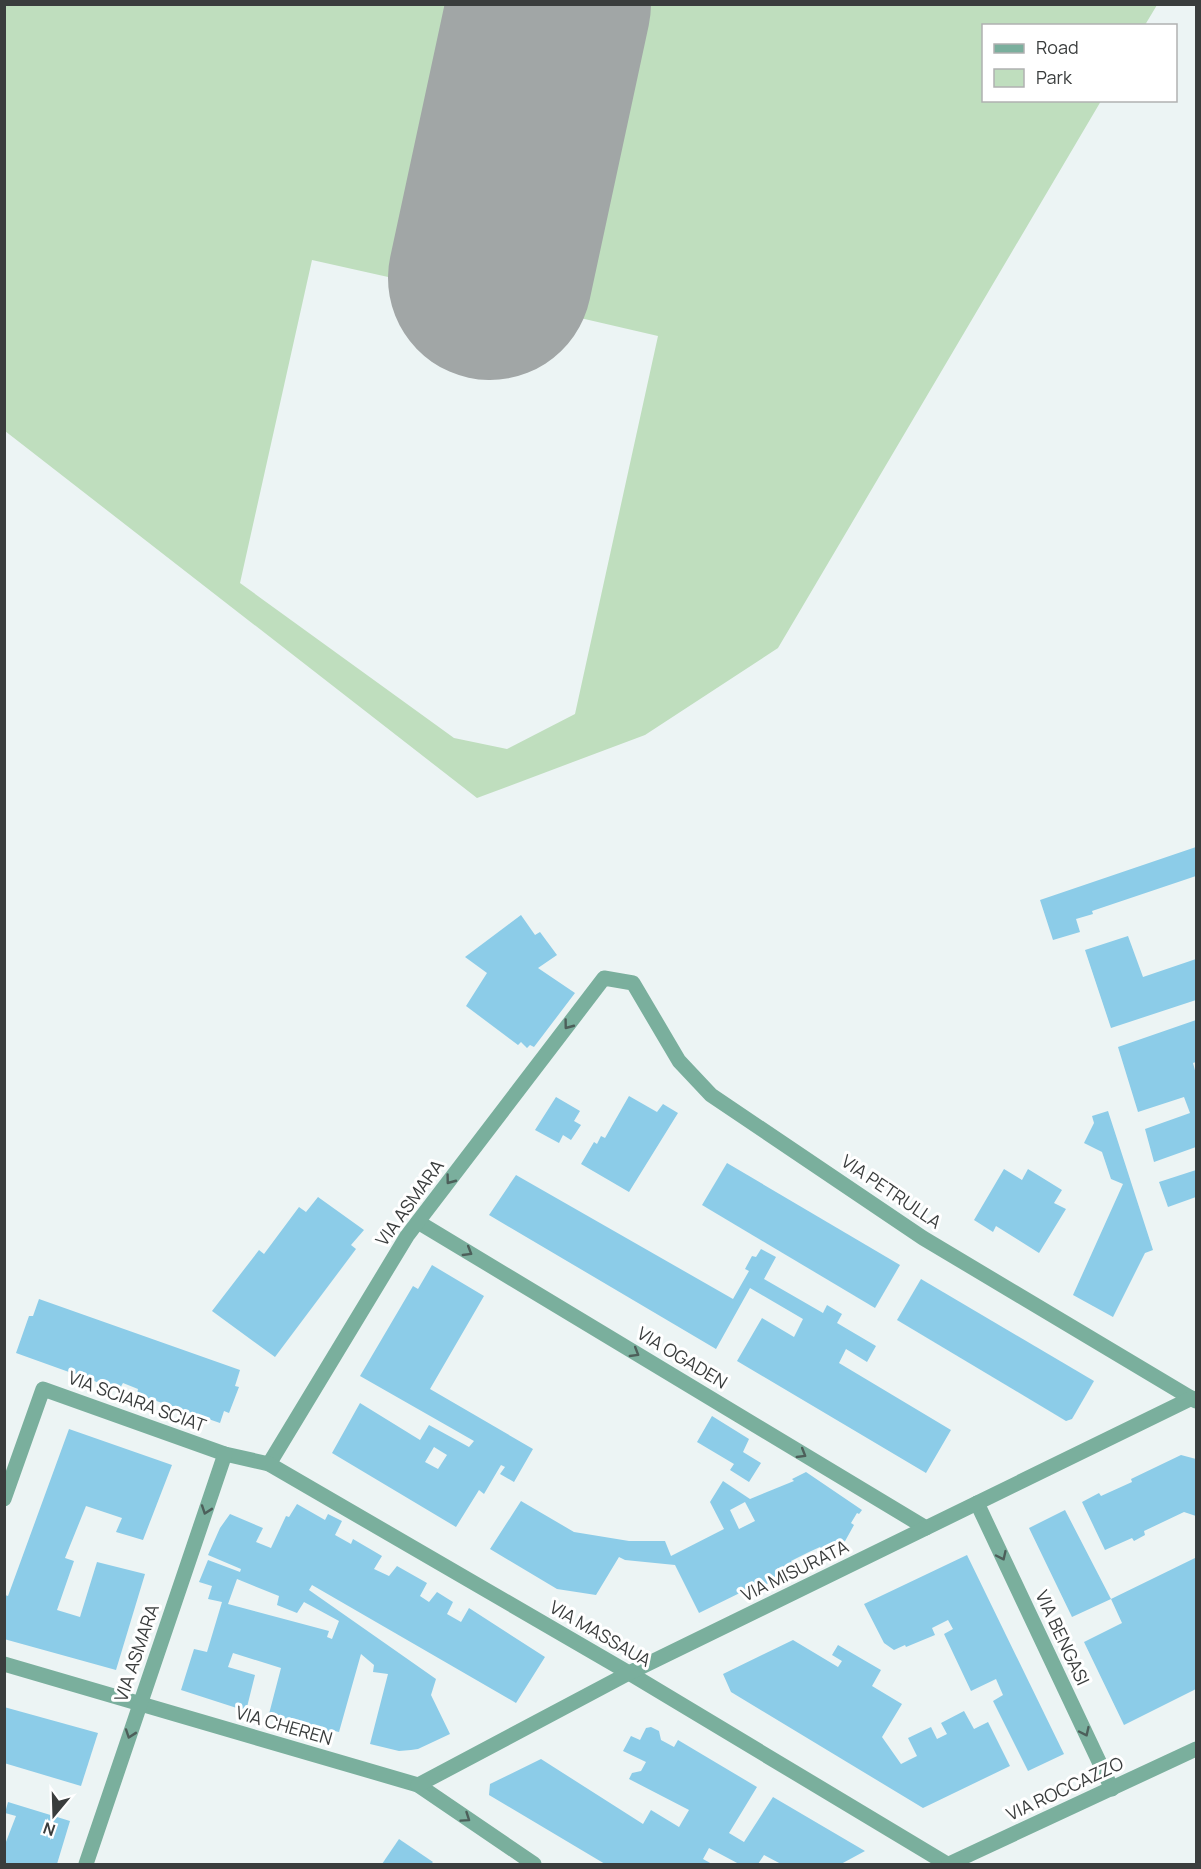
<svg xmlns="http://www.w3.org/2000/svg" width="1201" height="1869" viewBox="0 0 1201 1869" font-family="Manrope,sans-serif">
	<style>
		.green { fill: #bfdebe }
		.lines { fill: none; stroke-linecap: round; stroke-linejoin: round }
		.runway { stroke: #a1a6a6; stroke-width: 204 }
		.building { fill: #8ccce8; fill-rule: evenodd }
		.minor { stroke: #7aaf9d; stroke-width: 15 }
		.oneway { stroke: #4d5f5a }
		.labels { text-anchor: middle; stroke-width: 6; stroke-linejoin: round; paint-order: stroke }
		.street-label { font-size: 18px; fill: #3a3d3d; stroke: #fff }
	</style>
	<rect width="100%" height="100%" fill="#ecf4f4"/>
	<path class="green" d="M4,5H465L406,281L312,260L240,583L454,738L507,749L575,714L658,336L576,317L643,5H1157L1145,25L984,26V100L1101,101L778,648L645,735L477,798L5,431Z"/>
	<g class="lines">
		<path class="runway" d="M490,278L549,4"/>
	</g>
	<g class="building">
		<path d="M1196,847V876L1092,911L1093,914L1076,919L1080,932L1053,940L1040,900Z"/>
		<path d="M521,915L535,935L540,932L557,955L538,968L575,993L534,1047L530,1045L527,1048L521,1042L518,1045L466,1006L487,973L465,957Z"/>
		<path d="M1128,936L1143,977L1196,959V1000L1111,1028L1085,950Z"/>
		<path d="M1196,1020V1062L1193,1063L1196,1074V1147L1154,1162L1145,1129L1190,1113L1184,1097L1138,1112L1118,1047Z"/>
		<path d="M629,1096L657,1112L663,1104L678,1113L629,1192L581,1164L594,1142L597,1144L601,1136L605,1138Z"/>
		<path d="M556,1097L580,1111L574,1121L581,1125L571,1140L563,1135L559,1143L535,1130Z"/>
		<path d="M1108,1111L1153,1250L1145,1253L1113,1317L1073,1295L1123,1184L1111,1179L1102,1152L1084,1143L1094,1123L1092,1116Z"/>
		<path d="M727,1163L900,1265L875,1308L702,1205Z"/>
		<path d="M1004,1169L1022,1180L1028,1169L1062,1190L1054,1203L1066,1209L1039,1253L996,1226L993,1232L974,1220Z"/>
		<path d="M1196,1170V1197L1168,1207L1159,1182Z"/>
		<path d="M516,1175L733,1299L749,1271L745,1269L752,1256L756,1257L761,1249L776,1257L764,1279L823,1313L827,1305L842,1314L837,1323L876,1346L867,1362L846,1349L839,1363L951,1430L926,1473L737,1361L762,1318L794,1337L803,1319L750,1288L716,1349L489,1215Z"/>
		<path d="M318,1197L364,1230L351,1245L356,1249L275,1357L212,1311L259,1250L264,1254L299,1207L306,1212Z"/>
		<path d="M432,1265L484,1296L430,1389L533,1449L514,1482L500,1474L505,1467L501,1465L484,1494L479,1490L456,1527L332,1453L360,1403L420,1440L429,1425L469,1447L474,1441L360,1376L413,1286L418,1289ZM434,1447L447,1455L438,1469L425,1462Z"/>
		<path d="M921,1279L1094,1381L1072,1419L1066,1421L897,1320Z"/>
		<path d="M39,1299L240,1370L235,1386L239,1387L229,1413L224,1411L220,1423L142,1396L137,1394L138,1389L123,1383L119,1390L16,1353L29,1316H33Z"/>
		<path d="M712,1416L749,1439L743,1452L761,1463L749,1482L730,1470L734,1464L697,1442Z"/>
		<path d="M69,1429L172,1465L143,1540L116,1532L122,1518L86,1506L65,1558L74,1561L57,1610L80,1617L97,1562L145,1574L116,1670L4,1639L5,1595L8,1596Z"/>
		<path d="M1181,1455L1196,1459V1516L1184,1512L1144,1531L1145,1535L1134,1541L1132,1538L1105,1550L1082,1502L1099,1493L1101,1496L1132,1482L1131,1479Z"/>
		<path d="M806,1472L862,1510L859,1514L857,1513L851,1523L854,1525L844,1543L822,1553L820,1547L809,1552L791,1561L796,1570L754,1590L752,1587L699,1613L675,1565L625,1560L619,1557L596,1595L557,1589L490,1549L521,1501L574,1532L629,1541H665L671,1556L724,1529L710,1502L723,1481L750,1499L794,1481L792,1479ZM745,1502L755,1521L739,1529L730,1510Z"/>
		<path d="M297,1504L325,1520L328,1514L342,1521L335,1535L351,1544L353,1539L382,1556L374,1569L389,1576L397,1566L427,1583L420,1596L429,1602L437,1592L453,1602L447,1614L461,1622L469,1608L545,1657L516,1703L312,1585L309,1590L436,1679L431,1695L450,1734L418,1749L411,1750L399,1751L370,1744L388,1674L373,1672L374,1665L361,1654L339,1732L330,1730L327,1743L305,1737L308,1724L269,1714L281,1668L233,1653L228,1667L255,1675L246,1711L181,1690L194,1649L207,1652L222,1602L208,1599L212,1586L199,1582L208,1560L240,1572L241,1569L208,1555L220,1528L230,1514L263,1528L256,1542L271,1548L286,1516L289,1517ZM237,1579L279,1596L277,1605L297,1613L304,1602L339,1621L332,1639L327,1637L329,1631L228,1604Z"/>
		<path d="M1065,1510L1111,1599L1195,1558L1196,1561V1689L1124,1725L1084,1642L1122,1623L1111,1599L1072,1617L1029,1528Z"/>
		<path d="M967,1555L1064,1754L1028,1771L993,1701L1003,1695L996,1679L971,1691L944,1634L953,1629L948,1620L932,1628L935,1635L906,1647L905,1645L894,1650L884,1643L864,1604Z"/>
		<path d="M793,1640L838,1667L842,1661L832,1655L838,1645L881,1670L872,1686L902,1704L882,1737L901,1764L917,1756L908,1738L931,1727L937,1739L947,1734L941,1723L964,1711L974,1729L988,1722L1010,1766L923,1808L731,1692L723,1674Z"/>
		<path d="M4,1707L98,1733L81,1786L4,1763Z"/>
		<path d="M651,1727L659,1731L661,1740L674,1747L678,1740L757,1787L729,1833L744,1842L773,1797L865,1851L841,1864H781L764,1855L758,1864H739L709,1848L703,1859L712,1864H605L489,1795L490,1784L541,1759L643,1824L651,1810L679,1827L689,1810L629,1779L632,1773L641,1771L646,1762L623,1751L631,1736L640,1740L646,1728Z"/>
		<path d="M8,1802L70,1821L57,1864H4V1847L16,1816L5,1813Z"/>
		<path d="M399,1839L433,1862L431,1864H382Z"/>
	</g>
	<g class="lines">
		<g class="minor">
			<path d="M418,1222L926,1528"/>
			<path d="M269,1464L407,1236L604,978L633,983L679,1061L711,1095L923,1238L1196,1401"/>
			<path d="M4,1499L43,1389L225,1454L269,1464L629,1673L947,1864"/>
			<path d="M977,1503L1112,1789"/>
			<path d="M4,1664L418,1785L534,1864"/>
			<path d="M418,1785L629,1673L1192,1398"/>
			<path d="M86,1864L225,1454"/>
			<path d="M949,1864L1196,1749"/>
		</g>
	</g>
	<defs><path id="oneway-chevron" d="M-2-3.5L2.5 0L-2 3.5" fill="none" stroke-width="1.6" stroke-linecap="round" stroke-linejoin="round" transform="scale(1.5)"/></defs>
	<g class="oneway">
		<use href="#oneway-chevron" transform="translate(568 1025) rotate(127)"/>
		<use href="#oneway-chevron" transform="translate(450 1180) rotate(127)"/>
		<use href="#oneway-chevron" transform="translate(468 1252) rotate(31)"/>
		<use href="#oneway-chevron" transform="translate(635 1353) rotate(31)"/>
		<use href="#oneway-chevron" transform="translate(802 1454) rotate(31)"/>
		<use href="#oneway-chevron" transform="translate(206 1510) rotate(109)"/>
		<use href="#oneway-chevron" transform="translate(1002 1556) rotate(65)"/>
		<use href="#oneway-chevron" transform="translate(1085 1732) rotate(65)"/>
		<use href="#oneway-chevron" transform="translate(130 1734) rotate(109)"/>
		<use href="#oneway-chevron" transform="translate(466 1818) rotate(34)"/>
	</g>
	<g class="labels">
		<g class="street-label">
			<text transform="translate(891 1192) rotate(34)" y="6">VIA PETRULLA</text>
			<text transform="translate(410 1203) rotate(-54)" y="6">VIA ASMARA</text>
			<text transform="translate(682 1358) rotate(31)" y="6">VIA OGADEN</text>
			<text transform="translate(137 1402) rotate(20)" y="6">VIA SCIARA SCIAT</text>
			<text transform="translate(795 1571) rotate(-26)" y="6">VIA MISURATA</text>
			<text transform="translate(600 1634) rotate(30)" y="6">VIA MASSAUA</text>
			<text transform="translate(1062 1638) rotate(65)" y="6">VIA BENGASI</text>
			<text transform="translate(137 1653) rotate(-71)" y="6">VIA ASMARA</text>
			<text transform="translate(284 1726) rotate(16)" y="6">VIA CHEREN</text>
			<text transform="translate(1065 1789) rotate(-25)" y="6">VIA ROCCAZZO</text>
		</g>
	</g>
	<rect width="1201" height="1869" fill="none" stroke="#3a3d3d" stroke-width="12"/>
	<rect x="982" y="24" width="195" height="78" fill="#ffffff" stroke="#b0b1b1" stroke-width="1.5"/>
	<rect x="994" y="44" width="30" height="9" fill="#7aaf9d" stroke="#b0b1b1" stroke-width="1.5"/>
	<text x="1036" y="54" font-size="18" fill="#3a3d3d">Road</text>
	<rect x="994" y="69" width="30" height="18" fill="#bfdebe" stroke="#b0b1b1" stroke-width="1.5"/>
	<text x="1036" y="84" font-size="18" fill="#3a3d3d">Park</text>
	<g transform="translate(54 1815) rotate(199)" stroke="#ffffff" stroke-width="4.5" paint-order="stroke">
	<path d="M0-4.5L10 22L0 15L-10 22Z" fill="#3a3d3d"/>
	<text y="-9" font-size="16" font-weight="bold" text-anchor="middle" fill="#3a3d3d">N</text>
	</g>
</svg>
